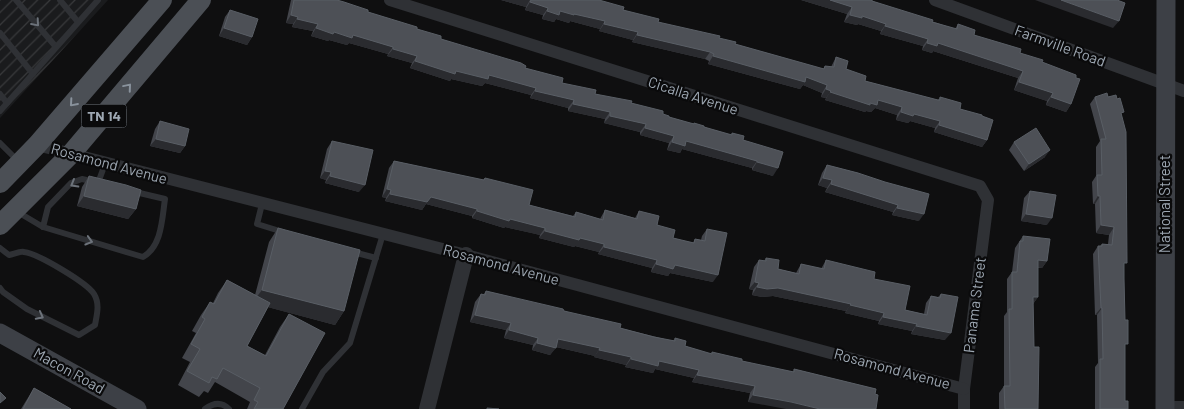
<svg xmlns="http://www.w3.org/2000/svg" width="1184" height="409" viewBox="0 0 1184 409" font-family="Barlow,sans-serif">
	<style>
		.industrial { fill: url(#industrial-furrows) }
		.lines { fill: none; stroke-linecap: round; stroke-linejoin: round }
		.service { stroke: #2f3135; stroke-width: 6 }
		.minor { stroke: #2f3135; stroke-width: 12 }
		.tertiary { stroke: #2f3135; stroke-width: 16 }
		.secondary { stroke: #3d4046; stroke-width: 19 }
		.primary { stroke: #4b4f55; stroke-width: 20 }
		.wall { fill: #43454b }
		.shaded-wall { fill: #2a2b2f }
		.building { fill: #4d5056; stroke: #595e65 }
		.oneway { stroke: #6c727a }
		.oneway2 { stroke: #89929c }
		.labels { text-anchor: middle; stroke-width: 4.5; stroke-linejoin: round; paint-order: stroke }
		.shield { fill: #0a0a0b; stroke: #727981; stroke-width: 1 }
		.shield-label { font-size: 14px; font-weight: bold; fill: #9ea8b3 }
		.street-label { font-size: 15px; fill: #9ea8b3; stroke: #0a0a0b }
	</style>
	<defs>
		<pattern id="industrial-furrows" width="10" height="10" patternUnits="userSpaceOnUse" patternTransform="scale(1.25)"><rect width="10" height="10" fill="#1a1b1d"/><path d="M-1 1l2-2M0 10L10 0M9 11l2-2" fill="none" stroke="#38393b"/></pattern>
	</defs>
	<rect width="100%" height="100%" fill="#0f0f10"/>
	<path class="industrial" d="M0,0H108L0,118Z"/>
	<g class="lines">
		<g class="service">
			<path d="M16,0L56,47"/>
			<path d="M60,0L78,22"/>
			<path d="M0,33L33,74"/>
			<path d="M0,94L7,103"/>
			<path d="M0,111L98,0"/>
			<path d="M0,143L18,161"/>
			<path d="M98,183L105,164"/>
			<path d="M262,204L257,224L283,232"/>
			<path d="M16,211L43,227L143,257C162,246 162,219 165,199L131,191"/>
			<path d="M43,227L48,207L71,183L82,179L95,182"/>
			<path d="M0,248L9,255C14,254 20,251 24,252C39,254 87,283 94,294C100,304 97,314 95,325L79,335L27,309L3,292L0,288"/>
			<path d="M353,252L376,258"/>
			<path d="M205,409C213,403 221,401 229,409"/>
			<path d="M302,409L323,372L350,343L383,234"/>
		</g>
		<g class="minor">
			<path d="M390,0L980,186L988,200L964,389V409"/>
			<path d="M935,0L1184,91"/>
			<path d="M37,145L466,255L964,389"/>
			<path d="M1165,407H1184"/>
		</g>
		<path class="tertiary" d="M427,409L466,255"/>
		<g class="secondary">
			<path d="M0,333L137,409"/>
			<path d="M1165,409L1166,0"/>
		</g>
		<g class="primary">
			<path d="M0,183L37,145L162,0"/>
			<path d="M0,225L70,155L201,0"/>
		</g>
	</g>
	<g class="wall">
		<path d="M291,0H337L368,12L417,29L441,39L525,68L562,83L595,94L631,103L669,117L693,124L694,123L704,127L731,135L732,133L743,140L773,176L752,170V168L682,149L680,153L667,150L669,143L640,135V132L604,123L605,119L568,111V108L530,98L531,95L485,83L482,86L451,79L450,81L410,68L412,63L387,56L388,54L349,43L347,45L329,40L328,41L311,36L313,31L292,27L293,24L286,23Z"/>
		<path d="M501,0H599L623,10L658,22L719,38L735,44L823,69L825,66L831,67L836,57L846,69L865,81L938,100L940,97L960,109L982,116L987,140L982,147L934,132L935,128L910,121L908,123L896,120L897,115L875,108L871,112L866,111L865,112L825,100L826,98L821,97L822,93L803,85L800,89L708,64L709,61L705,59L632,42L633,40L599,31L600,29L570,21L569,23L556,19L554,22L542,19L543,15L525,10L526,7Z"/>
		<path d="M801,0H872V1L955,29L958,24L974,35L1020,53L1042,62L1071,104L1066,112L1046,105L1047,101L1014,90L1018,78L933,51L932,53L922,50L923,46L880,34L881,31L858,24L857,25L844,22L847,14Z"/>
		<path d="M230,10L252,37L247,45L219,36L225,17Z"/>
		<path d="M1095,97H1108L1121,116L1124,267L1125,401L1128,409H1095V367L1098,363L1097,315H1095L1093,254L1098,246H1100L1102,244H1108L1109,235L1096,233L1095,204H1093L1092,182L1096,176V147L1100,141L1090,104Z"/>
		<path d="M160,121L185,146L180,153L150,146L155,129Z"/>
		<path d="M332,141L359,192L325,183L326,180L320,178L327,149Z"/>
		<path d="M1014,142L1045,157L1024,171L1009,150Z"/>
		<path d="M394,161L483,180L485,178L529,205L573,216L576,212L600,219L605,210L635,218L639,211L673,238L693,243L695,239L701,240L702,236L707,229L713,282L670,273L668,276L651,272L652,268L598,254L599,252L575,246L574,247L539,238L540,235L532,233L505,227L504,228L472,218V216L426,204L422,210L385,201L386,198L382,197L389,168Z"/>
		<path d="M827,165L858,173L919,221L892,215L893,212L825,192L827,188L818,185L822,173Z"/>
		<path d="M89,176L136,209L128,219L77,206L82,187Z"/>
		<path d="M1030,191L1047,225L1021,221L1024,198Z"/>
		<path d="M278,228L344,311L335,325L268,307L247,346L265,355L280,327L289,314L283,409H247L250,402L215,382L208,393L204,391L199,397L178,385L190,362L182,358L196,333L192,331L201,315L210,302L213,303L218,293L227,280L255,295L269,242Z"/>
		<path d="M1023,236L1047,261L1042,268H1038V297L1033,304L1034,347L1038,409H999V393L1004,386V316L1007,312V279L1012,272L1015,248Z"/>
		<path d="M766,258L778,269L796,273L801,264L821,269L826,260L874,279L905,310L924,314L926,303L931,296L938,297L941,294L945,340L911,334L912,331L878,324L879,321L845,313L846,311L773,296L762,297L752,295L753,290L749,289L754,267L759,260L764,261Z"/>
		<path d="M486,291L564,311L620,328L673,341L675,338L685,346L711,354L712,352L742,361L793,372L794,369L876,389L748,402L750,393L692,382L694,378L655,369L653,373L625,367L626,365L594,357L595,356L556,347L550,355L532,350L533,345L504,338L506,330L470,322L475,302L481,294L483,295Z"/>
		<path d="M34,388L71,409H21Z"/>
	</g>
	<g class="shaded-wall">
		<path d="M501,0H530L526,7Z"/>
		<path d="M801,0H830L852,7L847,14Z"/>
		<path d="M1035,0H1061L1119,21L1113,28Z"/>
		<path d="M530,2L548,8L543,15L525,10Z"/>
		<path d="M547,11H560L574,14L605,21L600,29L570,21L569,23L556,19L554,22L542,19Z"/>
		<path d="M291,15L298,17L293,24L286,23Z"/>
		<path d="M850,15L862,16L886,24L881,31L858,24L857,25L844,22Z"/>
		<path d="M297,19L318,24L313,31L292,27Z"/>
		<path d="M604,24L638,32L633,40L599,31Z"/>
		<path d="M885,26L928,39L923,46L880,34Z"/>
		<path d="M224,28L252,37L247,45L219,36Z"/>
		<path d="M316,28L353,35L393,47L388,54L349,43L347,45L329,40L328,41L311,36Z"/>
		<path d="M637,35L710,52L705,59L632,42Z"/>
		<path d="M927,43H938L1023,71L1018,78L933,51L932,53L922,50Z"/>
		<path d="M393,49L417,56L412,63L387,56Z"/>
		<path d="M713,56L806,77L827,85L822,93L803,85L800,89L708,64Z"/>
		<path d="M415,61L456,71L489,75L536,88L531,95L485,83L482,86L451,79L450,81L410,68Z"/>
		<path d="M1019,82L1053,93L1047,101L1014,90Z"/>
		<path d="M826,89L831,91L826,98L821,97Z"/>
		<path d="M535,91L574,100L568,108L530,98Z"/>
		<path d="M830,92L870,103L878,100L902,107L897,115L875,108L871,112L866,111L865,112L825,100Z"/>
		<path d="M1051,97L1071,104L1066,112L1046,105Z"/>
		<path d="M573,104L610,112L605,119L568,111Z"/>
		<path d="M901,112L914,114L940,121L935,128L910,121L908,123L896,120Z"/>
		<path d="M610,116L646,124L640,132L604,123Z"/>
		<path d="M939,125L987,140L982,147L934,132Z"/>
		<path d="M645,128L674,136L669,143L640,135Z"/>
		<path d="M156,139L185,146L180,153L150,146Z"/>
		<path d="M686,141L757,161L752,168L682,149L680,153L667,150L672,142Z"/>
		<path d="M1050,150L1045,157L1024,171L1029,164Z"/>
		<path d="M757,162L778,168L773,176L752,170Z"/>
		<path d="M325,171L331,172L326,180L320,178Z"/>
		<path d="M330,176L365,185L359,192L325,183Z"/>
		<path d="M823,178L832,180L827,188L818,185Z"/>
		<path d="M831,184L898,205L893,212L825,192Z"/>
		<path d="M387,189L391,190L386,198L382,197Z"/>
		<path d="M390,194L431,197L477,209L472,216L426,204L422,210L385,201Z"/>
		<path d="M84,196L136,209L128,219L77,206Z"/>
		<path d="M1098,196H1100L1095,204H1093Z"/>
		<path d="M897,208L924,214L919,221L892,215Z"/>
		<path d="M477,211L545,228L540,235L505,227L504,228L472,218Z"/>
		<path d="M1026,214L1052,218L1047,225L1021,221Z"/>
		<path d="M1101,225L1114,227L1109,235L1096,233Z"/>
		<path d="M545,231L580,238L604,244L599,252L575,246L574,247L539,238Z"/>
		<path d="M604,247L657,260L652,268L598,254Z"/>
		<path d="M1038,260L1047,261L1042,268L1033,267Z"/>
		<path d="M656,264L675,265L718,275L713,282L670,273L668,276L651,272Z"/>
		<path d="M755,282L759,283L753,290L749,289Z"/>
		<path d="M757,287L778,288L851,304L846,311L773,296L762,297L752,295Z"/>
		<path d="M262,290L344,311L335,325L252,303Z"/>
		<path d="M1033,297H1038L1033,304Z"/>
		<path d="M850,305L884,313L879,321L845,313Z"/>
		<path d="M1101,308H1102L1097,315H1095Z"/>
		<path d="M475,315L511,323L506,330L470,322Z"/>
		<path d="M883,317L917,324L912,331L878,324Z"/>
		<path d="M916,326L951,333L945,340L911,334Z"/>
		<path d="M509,330L538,338L533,345L504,338Z"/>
		<path d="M558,339L600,348L595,356L552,346Z"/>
		<path d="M537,343L556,348L550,355L532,350Z"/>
		<path d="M599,350L631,357L626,365L594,357Z"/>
		<path d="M631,359L659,361L699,370L694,378L655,369L653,373L625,367Z"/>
		<path d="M697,375L755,386L750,393L692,382Z"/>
		<path d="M753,395L791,402L820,409H786L748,402Z"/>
	</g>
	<g class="building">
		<path d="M294,0H337L344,2L368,10V12L417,27V29L441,36V39L521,63L526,66L525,68L563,78L562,83L596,90L595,94L632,101L631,103L663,111V114L669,116V117L694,124V123L704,126V127L732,135V133L744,136L743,140L783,152L778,168L757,162V161L686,141L685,146L672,142L674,136L645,128L646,124L610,116V112L573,104L574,100L535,91L536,88L489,75L488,79L456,71L455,74L415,61L417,56L393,49V47L353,35L352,38L334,32L333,34L316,28L318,24L297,19L298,17L291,15Z"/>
		<path d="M531,0H599L624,7L623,10L659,19L658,22L720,36L719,38L736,42L735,44L824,69L825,66L834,67L836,57L848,61L846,69L866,76L865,81L938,100H940V97L961,103L960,109L982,115V116L993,120L987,140L939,125L940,121L914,114L913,116L901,112L902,107L878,100L877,105L870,103V105L830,92L831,91L826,89L827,85L806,77L805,82L713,56L714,54L710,52L637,35L638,32L604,24L605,21L574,14V15L560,11L559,15L547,11L548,8L530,2Z"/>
		<path d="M830,0H872V1L933,20L932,22L957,29L958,24L975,30L974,35L1021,49L1020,53L1043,60L1042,62L1076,75V78L1080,79L1071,104L1051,97L1053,93L1019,82L1023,71L938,43L937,46L927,43L928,39L885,26L886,24L862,16V18L850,15L852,7Z"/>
		<path d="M1061,0H1117L1125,3L1119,21Z"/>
		<path d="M230,10L258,19L252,37L224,28Z"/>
		<path d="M1107,93L1108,97L1116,95L1117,99L1120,98L1124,112L1121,113L1126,132L1127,263H1124V279L1125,320H1128V344H1125V401H1128V409H1100V359H1103L1102,308H1101L1098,246H1102V244L1112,245L1114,227L1101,225L1100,196H1098L1097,175H1102L1101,139H1106L1095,97Z"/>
		<path d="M160,121L189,129L185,146L156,139Z"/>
		<path d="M1036,128L1050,150L1029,164L1014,142Z"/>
		<path d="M332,141L373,150L365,185L330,176L331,172L325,171Z"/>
		<path d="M394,161L484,180L485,178L533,190L529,205L575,217L576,212L603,220L605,210L637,219L639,211L659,216L657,225L675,230L673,238L694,243L695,239L705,241L707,229L727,233L718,275L675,265L673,269L656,264L657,260L604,247V244L580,238L579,240L545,231V228L537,226L510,219L509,221L477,211V209L431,197L427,202L390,194L391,190L387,189Z"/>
		<path d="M827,165L858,173L885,182L929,194L924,214L897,208L898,205L831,184L832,180L823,178Z"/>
		<path d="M89,176L126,185L141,190L136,209L84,196Z"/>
		<path d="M1030,191L1056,195L1052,218L1026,214Z"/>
		<path d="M278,228L360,250L344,311L262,290Z"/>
		<path d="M1023,236L1050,239L1047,261L1038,260V297H1033L1034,347H1039L1038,409H1005L1004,386H1010L1009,309H1012V272H1017L1020,241H1023Z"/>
		<path d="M766,258L779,260L778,269L799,274L801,264L824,269L826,260L875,272L874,279L910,286L905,310L927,315L931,296L940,298L941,294L958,297L951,333L916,326L917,324L883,317L884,313L850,305L851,304L778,288L767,289L757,287L759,283L755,282L759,260L766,261Z"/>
		<path d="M227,280L270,303L247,346L266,356L289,314L325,333L283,409H254L258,402L254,400L260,388L223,368L217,379L212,377L209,383L187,371L200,349L191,344L205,319L202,317L210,302L214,304Z"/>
		<path d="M486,291L563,309L564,311L621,324L620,328L654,337L675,341V338L686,341L685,346L712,354V352L742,359V361L794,372V369L876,389L875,394L878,395L876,409H820L791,402L753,395L755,386L697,375L699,370L659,361L658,366L631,359V357L599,350L600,348L558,339L556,348L537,343L538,338L509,330L511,323L475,315L481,294L485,295Z"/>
		<path d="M34,388L71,409H23Z"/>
		<path d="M0,392L6,398L0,403Z"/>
		<path d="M487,408L499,409H487Z"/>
	</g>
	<defs><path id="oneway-chevron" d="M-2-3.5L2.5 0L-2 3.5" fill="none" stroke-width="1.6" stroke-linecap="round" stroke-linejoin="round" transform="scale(1.25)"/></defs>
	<g class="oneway">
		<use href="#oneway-chevron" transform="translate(36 23) rotate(49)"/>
		<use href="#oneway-chevron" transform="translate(74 184) rotate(150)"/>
		<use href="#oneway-chevron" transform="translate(89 241) rotate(16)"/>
		<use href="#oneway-chevron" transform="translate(40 316) rotate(28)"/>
	</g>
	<g class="oneway2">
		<use href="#oneway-chevron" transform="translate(128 87) rotate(-50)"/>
		<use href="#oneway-chevron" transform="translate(73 103) rotate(131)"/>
	</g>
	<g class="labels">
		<rect class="shield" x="81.5" y="104.5" width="45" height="23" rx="4"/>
		<g class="shield-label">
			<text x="104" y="121">TN 14</text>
		</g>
		<g class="street-label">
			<text transform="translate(1060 46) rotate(20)" y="5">Farmville Road</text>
			<text transform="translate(693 96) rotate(18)" y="5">Cicalla Avenue</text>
			<text transform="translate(109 164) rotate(15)" y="5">Rosamond Avenue</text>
			<text transform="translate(1165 204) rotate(-90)" y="5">National Street</text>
			<text transform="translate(501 265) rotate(15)" y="5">Rosamond Avenue</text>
			<text transform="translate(975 305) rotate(-83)" y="5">Panama Street</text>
			<text transform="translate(892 369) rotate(15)" y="5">Rosamond Avenue</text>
			<text transform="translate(69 371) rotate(29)" y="5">Macon Road</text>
		</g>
	</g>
</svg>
